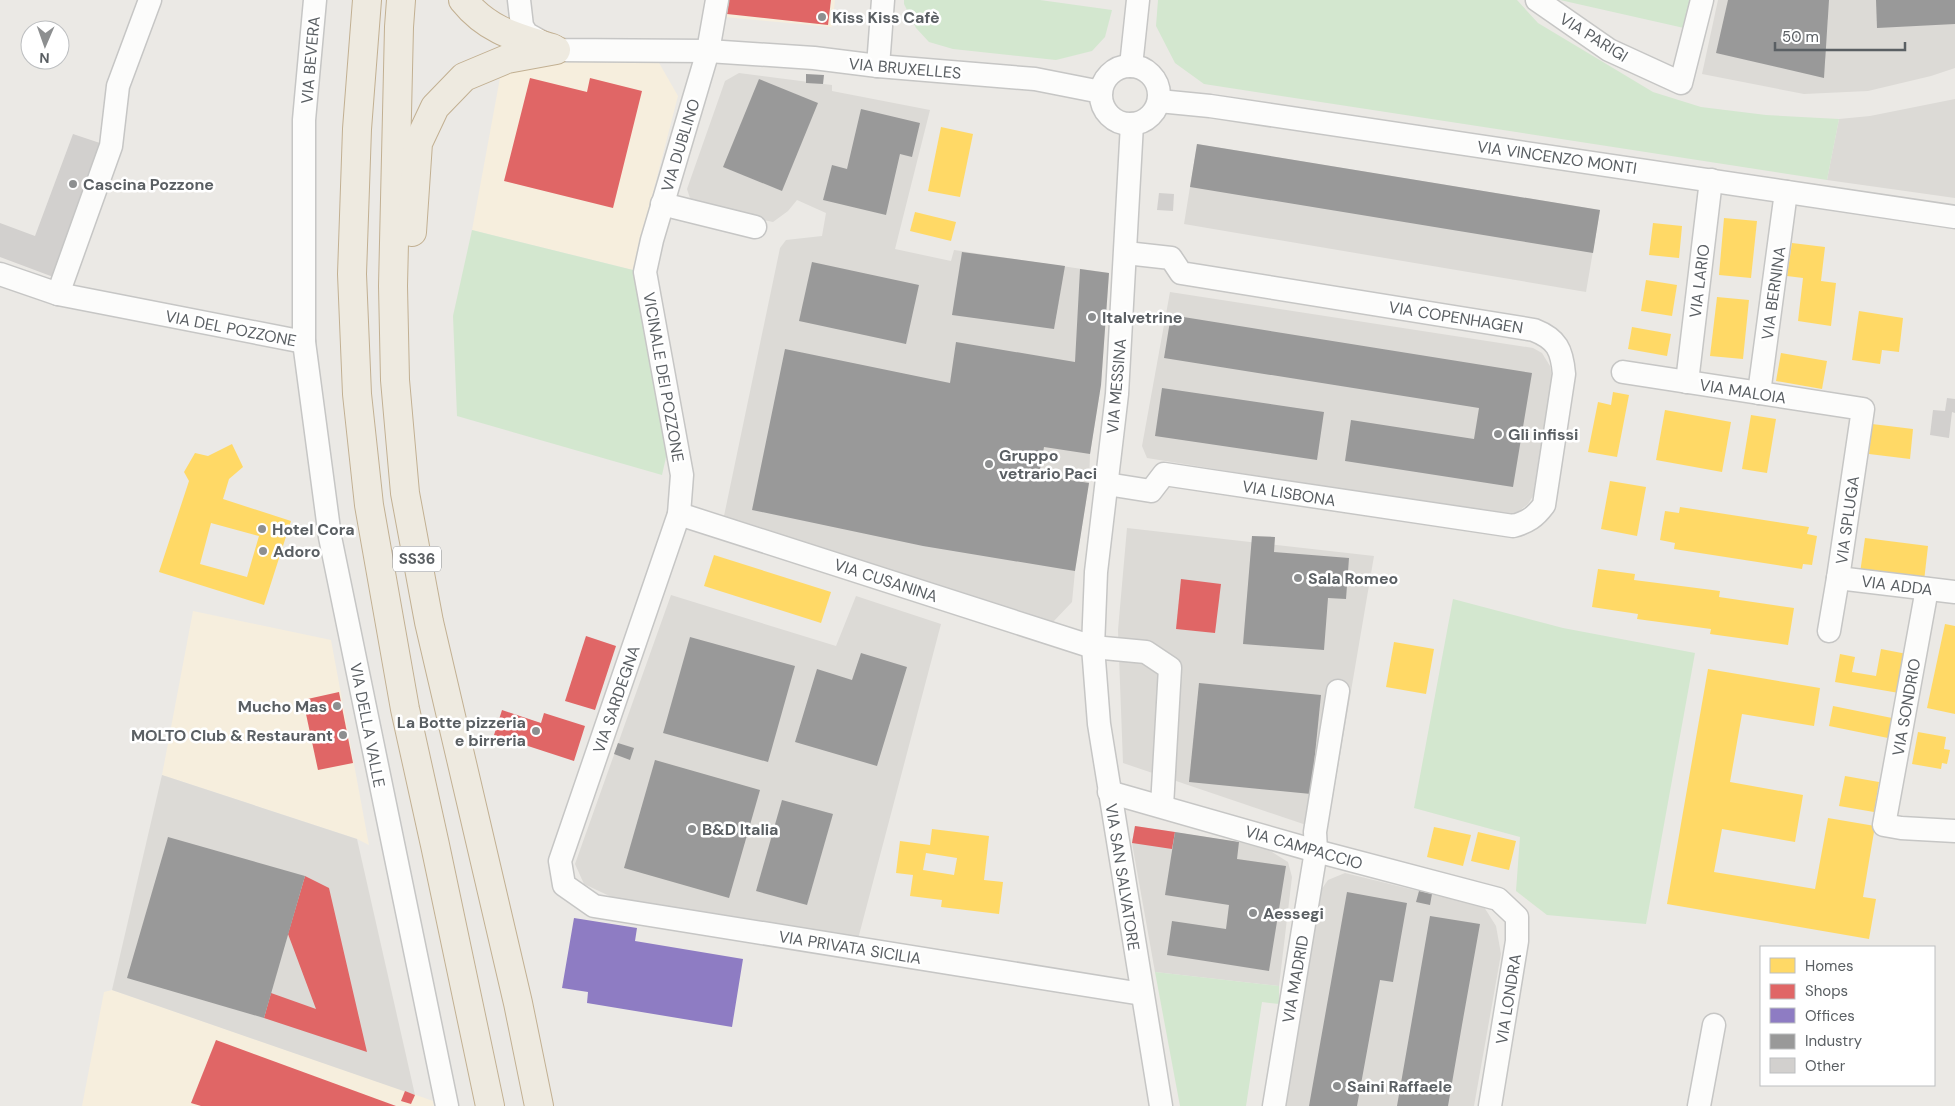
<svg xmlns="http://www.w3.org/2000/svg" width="1955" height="1106" viewBox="0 0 1955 1106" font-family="'DM Sans',sans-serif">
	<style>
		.commercial { fill: #f6eedd }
		.industrial { fill: #dcdad6 }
		.green { fill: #d3e7cf }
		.homes { fill: #ffd966; fill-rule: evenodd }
		.shops { fill: #e06666 }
		.offices { fill: #8e7cc3 }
		.industry { fill: #999 }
		.building { fill: #d2d0ce }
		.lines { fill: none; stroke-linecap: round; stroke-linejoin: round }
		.minor-casing { stroke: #c6c6c5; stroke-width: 25 }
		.highway-casing { stroke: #c2b092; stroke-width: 30 }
		.minor { stroke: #fcfcfb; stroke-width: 22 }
		.highway { stroke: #eeeae0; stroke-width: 28 }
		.poi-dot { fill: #8d8f90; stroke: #fff; stroke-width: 2 }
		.labels { text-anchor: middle; stroke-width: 5; stroke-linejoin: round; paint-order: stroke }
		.shield { fill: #fff; stroke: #8c8f92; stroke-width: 1 }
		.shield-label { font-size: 15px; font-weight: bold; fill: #5a5f63 }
		.poi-label { font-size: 16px; font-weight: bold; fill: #5a5f63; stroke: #fff; text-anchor: start }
		.street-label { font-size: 16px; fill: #5a5f63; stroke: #fff }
	</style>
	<rect width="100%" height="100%" fill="#ebe9e5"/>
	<g class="commercial">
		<path d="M727,0H835L832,27L724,17Z"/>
		<path d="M521,59L658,61L678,96L633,270L472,230L502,67Z"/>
		<path d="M193,611L331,640L369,845L357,839L162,775Z"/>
		<path d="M112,990L405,1091L433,1101L434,1106H82L104,992Z"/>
	</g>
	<g class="industrial">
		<path d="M1718,0H1955V68L1931,76L1868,91L1804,94L1702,74Z"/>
		<path d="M739,73L832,85V91L930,110L895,249L951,261L954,250L1109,273L1101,385L1090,454L1089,483L1075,571L1072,602L1053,622L724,516L780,248L786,240L822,236L826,213L797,200L788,211L773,222L700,207L691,201L687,189L725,81Z"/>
		<path d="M1955,99V198L1827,180L1839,119L1870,116Z"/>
		<path d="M1197,144L1600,210L1586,292L1184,224Z"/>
		<path d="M1170,292L1533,348L1542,353L1550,366L1552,376L1533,496L1528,504L1518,512L1506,516L1147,458L1142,446Z"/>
		<path d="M1127,528L1374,556L1327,832L1123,763L1118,630Z"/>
		<path d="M671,595L836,646L856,596L941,624L858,939L618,900L584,884L575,864Z"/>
		<path d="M162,775L357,839L415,1095L112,990Z"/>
		<path d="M1135,826L1239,842L1269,850L1288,862L1292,877L1279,986L1155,972L1132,843Z"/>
		<path d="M1345,873L1484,907L1496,926L1501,954L1474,1106H1283L1321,890L1328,880Z"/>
	</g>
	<g class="green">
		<path d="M904,0H1040L1112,10L1105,37L1092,51L1056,60L953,49L929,42L916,28L904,4Z"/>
		<path d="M1158,0H1517L1538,23L1653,92L1701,107L1766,115L1839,119L1827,180L1204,84L1175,63L1156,26Z"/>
		<path d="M1560,0H1690L1684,28Z"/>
		<path d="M472,230L633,270L667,453L662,475L457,416L453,316Z"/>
		<path d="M1453,599L1563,628L1695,653L1646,924L1547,915L1516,891L1520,837L1414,808Z"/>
		<path d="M1155,972L1279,986V1004L1262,1002L1246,1106H1180Z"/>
	</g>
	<g class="homes">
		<path d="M941,127L973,134L960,197L928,191Z"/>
		<path d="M915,212L956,222L951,241L910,231Z"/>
		<path d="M1724,218L1757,221L1751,278L1719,275Z"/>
		<path d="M1653,223L1682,226L1679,258L1649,255Z"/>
		<path d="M1792,243L1825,247L1821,281L1836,283L1831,326L1798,321L1803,278L1787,276Z"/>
		<path d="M1646,280L1677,285L1672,316L1641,311Z"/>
		<path d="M1717,297L1749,300L1743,359L1710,356Z"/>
		<path d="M1859,311L1903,318L1899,352L1882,350L1880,364L1852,360Z"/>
		<path d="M1632,327L1671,334L1667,356L1628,349Z"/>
		<path d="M1781,353L1827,361L1822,389L1776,381Z"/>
		<path d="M1613,392L1629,395L1617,457L1588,452L1598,402L1611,405Z"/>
		<path d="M1665,410L1731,422L1722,472L1656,460Z"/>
		<path d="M1751,415L1776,419L1767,473L1742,469Z"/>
		<path d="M1872,424L1913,429L1910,459L1869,454Z"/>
		<path d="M232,444L243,467L229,479L223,499L291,521L264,605L159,572L189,481L184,472L195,453L208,456ZM211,523L259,536L247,577L200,564Z"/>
		<path d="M1610,481L1646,487L1637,536L1601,529Z"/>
		<path d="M1680,507L1809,527L1807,534L1817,536L1812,565L1803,564L1802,569L1674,549L1675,543L1660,540L1665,511L1679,513Z"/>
		<path d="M1865,538L1928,546L1924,581L1860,573Z"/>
		<path d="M714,555L831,592L821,623L704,586Z"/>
		<path d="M1598,569L1635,574L1634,580L1720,591L1719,597L1794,608L1788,645L1710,634L1711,629L1637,619L1638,614L1592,607Z"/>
		<path d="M1945,624L1955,626V714L1927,708Z"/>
		<path d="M1394,642L1434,649L1426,694L1386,687Z"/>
		<path d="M1881,649L1907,654L1899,693L1835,682L1840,654L1855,657L1852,672L1876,676Z"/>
		<path d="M1708,669L1820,688L1814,726L1742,714L1730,782L1803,795L1795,842L1722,829L1714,872L1815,889L1828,818L1875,826L1863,897L1876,899L1869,939L1667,904Z"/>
		<path d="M1833,706L1892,718L1888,738L1829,726Z"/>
		<path d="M1918,732L1946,737L1944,749L1950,750L1947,764L1942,763L1941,769L1912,764Z"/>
		<path d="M1845,776L1879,782L1874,812L1839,806Z"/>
		<path d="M1434,827L1471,835L1463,866L1427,857Z"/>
		<path d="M932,829L989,836L984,880L1003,882L999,914L941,907L942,900L910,896L913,875L896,873L900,841L930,845ZM926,853L957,858L954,875L923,870Z"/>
		<path d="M1478,832L1516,841L1509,870L1471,861Z"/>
	</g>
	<g class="shops">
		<path d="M729,0H831L828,25L727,14Z"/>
		<path d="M530,78L587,92L590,78L642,91L613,208L504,181Z"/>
		<path d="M1181,579L1221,584L1215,633L1176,629Z"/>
		<path d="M586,636L616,646L595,710L565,701Z"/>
		<path d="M339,692L353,763L318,770L303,700Z"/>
		<path d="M502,710L541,723L544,713L585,726L574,761L494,735Z"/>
		<path d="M1135,826L1175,832L1172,849L1132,843Z"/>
		<path d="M305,876L329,888L367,1052L264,1018L271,993L316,1009L288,934Z"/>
		<path d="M216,1040L396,1106H201L191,1103Z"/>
		<path d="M405,1091L415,1095L411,1104L401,1101Z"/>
	</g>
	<path class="offices" d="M574,918L637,928L635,941L743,959L732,1027L587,1003L588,992L562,988Z"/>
	<g class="industry">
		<path d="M1728,0H1829L1824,78L1716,53Z"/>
		<path d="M1876,0H1955V24L1877,28Z"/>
		<path d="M806,74L824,75L823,84L806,83Z"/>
		<path d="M759,79L818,103L782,191L723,167Z"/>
		<path d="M861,109L920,123L912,157L900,154L886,215L823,200L832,165L847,169Z"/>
		<path d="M1197,144L1600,210L1593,253L1190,187Z"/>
		<path d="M962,252L1065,266L1054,329L952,315Z"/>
		<path d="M812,262L919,285L906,344L799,321Z"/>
		<path d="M1080,269L1109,273L1101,385L1090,454L1044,447L1039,475L1089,483L1075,571L923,546L752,510L785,349L950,383L956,342L1075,362Z"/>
		<path d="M1171,315L1532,373L1513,487L1345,461L1351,420L1474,439L1479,408L1164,358Z"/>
		<path d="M1162,388L1324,412L1317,460L1155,436Z"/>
		<path d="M1252,536L1275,537L1274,552L1349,558L1346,599L1328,598L1324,650L1243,644Z"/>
		<path d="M690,637L795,666L768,762L663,733Z"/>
		<path d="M861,653L907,667L877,766L795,742L817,669L852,680Z"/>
		<path d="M1199,683L1321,695L1311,794L1189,782Z"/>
		<path d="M618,743L634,748L630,760L614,754Z"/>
		<path d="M655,760L760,790L729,898L624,868Z"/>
		<path d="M782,800L833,814L807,905L756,891Z"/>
		<path d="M1175,832L1239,842L1237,859L1286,866L1269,971L1167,955L1172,921L1226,929L1229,905L1165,895Z"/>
		<path d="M168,837L305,876L264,1018L127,978Z"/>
		<path d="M1419,891L1432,894L1430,905L1416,902Z"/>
		<path d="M1347,892L1407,903L1393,982L1380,980L1357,1106H1309Z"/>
		<path d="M1430,916L1480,924L1462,1025L1448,1106H1397Z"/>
	</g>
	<g class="building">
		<path d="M73,134L106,145L56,278L0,257V223L35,236Z"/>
		<path d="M1159,193L1174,194L1173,211L1157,210Z"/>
		<path d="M1947,398L1955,399V413L1952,412L1949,438L1930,435L1933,410L1945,411Z"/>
	</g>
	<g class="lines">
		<defs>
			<g id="minor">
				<path d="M519,0L522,26L527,34L556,50L708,51L814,58L878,66L1035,79L1101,92"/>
				<path d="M717,0L708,51L652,240L645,272L682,475L679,514L560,861L564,885L594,906L1142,994"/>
				<path d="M1537,0L1609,50L1681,83L1702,0"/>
				<path d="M878,66L883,0"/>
				<path d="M1131,66L1138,0"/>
				<circle cx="1130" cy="95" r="29"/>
				<path d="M1159,101L1210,106L1955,217"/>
				<path d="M1132,124L1117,394L1096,572L1093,647L1099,724L1161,1106"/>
				<path d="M662,204L755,227"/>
				<path d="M0,274L58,294L304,342V120L315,0"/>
				<path d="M58,294L111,146L118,86L150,0"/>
				<path d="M304,342L330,537L447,1106"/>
				<path d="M1623,372L1863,409L1838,578L1829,631"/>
				<path d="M1687,382L1711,180"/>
				<path d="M1759,393L1786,192"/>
				<path d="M1107,484L1151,491L1164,474L1513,526C1528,522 1535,517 1544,505L1564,374C1562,350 1557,339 1534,330L1181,273L1171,258L1126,253"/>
				<path d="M679,514L1093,647L1146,652L1170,668L1162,806"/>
				<path d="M1838,578L1955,592"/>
				<path d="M1927,589L1884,825L1901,828L1955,831"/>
				<path d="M1109,792L1316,851L1498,899L1517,917V941L1490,1106"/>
				<path d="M1274,1106L1316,851L1315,832L1338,691"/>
				<path d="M1699,1106L1714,1025"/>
			</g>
			<g id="highway">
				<path d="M367,0L357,129L352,274L357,394L369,505L405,709L435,845L490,1106"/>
				<path d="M401,0L399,27L393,286L395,380L405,493L429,622L518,1003L539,1106"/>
				<path d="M463,0C488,31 516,37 552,48"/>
				<path d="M412,232L418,143L435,107L464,77L507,59L556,50"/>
			</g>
		</defs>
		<use href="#minor" class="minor-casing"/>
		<use href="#highway" class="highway-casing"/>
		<use href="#minor" class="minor"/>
		<use href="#highway" class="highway"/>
	</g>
	<g class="poi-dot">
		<circle cx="822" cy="17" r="5"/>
		<circle cx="73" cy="184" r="5"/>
		<circle cx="1092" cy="317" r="5"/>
		<circle cx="1498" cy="434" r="5"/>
		<circle cx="989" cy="464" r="5"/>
		<circle cx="262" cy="529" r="5"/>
		<circle cx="263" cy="551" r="5"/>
		<circle cx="1298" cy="578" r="5"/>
		<circle cx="337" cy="706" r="5"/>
		<circle cx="536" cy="731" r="5"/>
		<circle cx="343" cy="735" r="5"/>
		<circle cx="692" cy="829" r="5"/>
		<circle cx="1253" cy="913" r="5"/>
		<circle cx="1337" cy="1086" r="5"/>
	</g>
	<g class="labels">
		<rect class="shield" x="393" y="546.5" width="48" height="25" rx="4"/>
		<g class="shield-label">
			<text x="417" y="564">SS36</text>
		</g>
		<g class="poi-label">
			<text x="832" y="23">Kiss Kiss Cafè</text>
			<text x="83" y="190">Cascina Pozzone</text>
			<text x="1102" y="323">Italvetrine</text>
			<text x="1508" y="440">Gli infissi</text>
			<text x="999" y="461">Gruppo<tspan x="999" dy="18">vetrario Paci</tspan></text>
			<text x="272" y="535">Hotel Cora</text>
			<text x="273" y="557">Adoro</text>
			<text x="1308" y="584">Sala Romeo</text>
			<text x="327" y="712" text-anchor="end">Mucho Mas</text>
			<text x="526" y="728" text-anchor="end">La Botte pizzeria<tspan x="526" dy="18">e birreria</tspan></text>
			<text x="333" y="741" text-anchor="end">MOLTO Club &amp; Restaurant</text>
			<text x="702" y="835">B&amp;D Italia</text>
			<text x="1263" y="919">Aessegi</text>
			<text x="1347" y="1092">Saini Raffaele</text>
		</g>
		<g class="street-label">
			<text transform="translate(1594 37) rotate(32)" y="6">VIA PARIGI</text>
			<text transform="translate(310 60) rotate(-85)" y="6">VIA BEVERA</text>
			<text transform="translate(905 68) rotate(5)" y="6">VIA BRUXELLES</text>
			<text transform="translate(680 145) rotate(-73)" y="6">VIA DUBLINO</text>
			<text transform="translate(1557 157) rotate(8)" y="6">VIA VINCENZO MONTI</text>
			<text transform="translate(1699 281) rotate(-83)" y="6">VIA LARIO</text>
			<text transform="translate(1773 293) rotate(-82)" y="6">VIA BERNINA</text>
			<text transform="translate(1456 317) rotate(9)" y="6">VIA COPENHAGEN</text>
			<text transform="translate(231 328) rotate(11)" y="6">VIA DEL POZZONE</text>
			<text transform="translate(664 377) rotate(80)" y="6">VICINALE DEI POZZONE</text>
			<text transform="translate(1116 386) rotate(-85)" y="6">VIA MESSINA</text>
			<text transform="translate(1743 391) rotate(9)" y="6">VIA MALOIA</text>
			<text transform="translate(1289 493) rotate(9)" y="6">VIA LISBONA</text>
			<text transform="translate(1847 520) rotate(-82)" y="6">VIA SPLUGA</text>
			<text transform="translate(886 580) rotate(18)" y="6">VIA CUSANINA</text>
			<text transform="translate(1897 585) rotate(7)" y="6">VIA ADDA</text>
			<text transform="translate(616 699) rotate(-71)" y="6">VIA SARDEGNA</text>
			<text transform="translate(1906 707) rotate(-80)" y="6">VIA SONDRIO</text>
			<text transform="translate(368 725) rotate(79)" y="6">VIA DELLA VALLE</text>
			<text transform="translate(1304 847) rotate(16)" y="6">VIA CAMPACCIO</text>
			<text transform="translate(1123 877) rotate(81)" y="6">VIA SAN SALVATORE</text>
			<text transform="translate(850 947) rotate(9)" y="6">VIA PRIVATA SICILIA</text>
			<text transform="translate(1295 979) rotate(-80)" y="6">VIA MADRID</text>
			<text transform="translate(1508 999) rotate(-81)" y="6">VIA LONDRA</text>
		</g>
	</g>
	<rect x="1760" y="946" width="175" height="140" fill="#ffffff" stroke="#bdbfc1"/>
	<rect x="1770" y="958" width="25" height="15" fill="#ffd966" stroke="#bdbfc1"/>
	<text x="1805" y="971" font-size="15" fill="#5a5f63">Homes</text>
	<rect x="1770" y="984" width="25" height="15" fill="#e06666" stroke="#bdbfc1"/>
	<text x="1805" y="996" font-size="15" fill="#5a5f63">Shops</text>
	<rect x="1770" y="1008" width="25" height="15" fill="#8e7cc3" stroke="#bdbfc1"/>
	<text x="1805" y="1021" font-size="15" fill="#5a5f63">Offices</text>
	<rect x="1770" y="1034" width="25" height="15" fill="#999999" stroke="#bdbfc1"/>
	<text x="1805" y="1046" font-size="15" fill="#5a5f63">Industry</text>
	<rect x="1770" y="1058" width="25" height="15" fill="#d2d0ce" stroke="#bdbfc1"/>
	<text x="1805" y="1071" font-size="15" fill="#5a5f63">Other</text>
	<g transform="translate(45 45) rotate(182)"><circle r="24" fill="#ffffff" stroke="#bdbfc1"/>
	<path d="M0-4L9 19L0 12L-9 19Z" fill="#8d8f90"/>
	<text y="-8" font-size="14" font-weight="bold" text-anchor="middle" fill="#5a5f63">N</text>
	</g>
	<path d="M1775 42v8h130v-8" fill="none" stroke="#5a5f63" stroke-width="2.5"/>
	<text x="1782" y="42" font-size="15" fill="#5a5f63" stroke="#ffffff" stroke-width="4" paint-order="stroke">50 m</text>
</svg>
